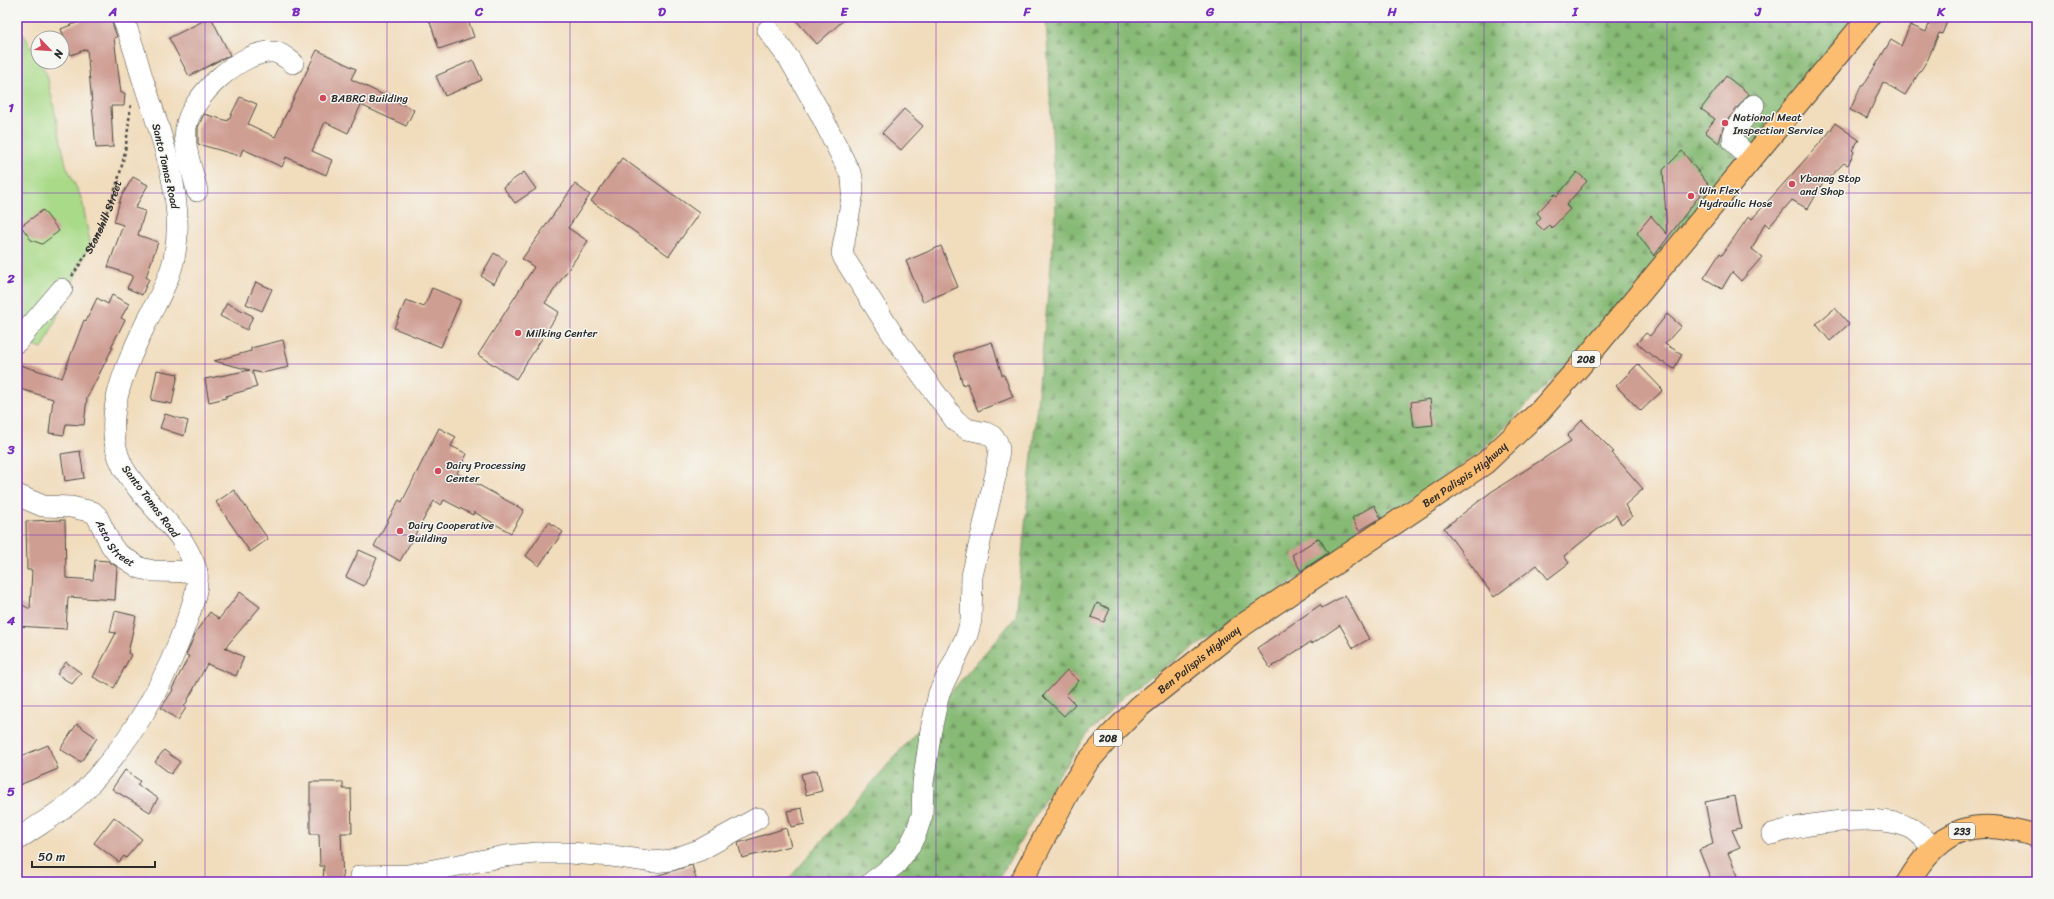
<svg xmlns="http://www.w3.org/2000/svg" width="2054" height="899" viewBox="0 0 2054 899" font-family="Sriracha,sans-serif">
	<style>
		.grass { fill: #a9da88; stroke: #6a825a }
		.forest { fill: url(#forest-firs); stroke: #587250 }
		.building { fill: #cf9e93 }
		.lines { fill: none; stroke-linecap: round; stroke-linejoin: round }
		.minor-casing { stroke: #494641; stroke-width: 22 }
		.major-casing { stroke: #494641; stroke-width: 24 }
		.path { stroke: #494641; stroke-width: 2.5; stroke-dasharray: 3 3; stroke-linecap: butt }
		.minor { stroke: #fff; stroke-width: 21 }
		.major { stroke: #fcbd6f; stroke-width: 22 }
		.grid { fill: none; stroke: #7b2cbf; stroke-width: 1; stroke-opacity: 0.55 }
		.poi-dot { fill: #d1495b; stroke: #f6f6f2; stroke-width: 1.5 }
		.labels { text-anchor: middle; stroke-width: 3; stroke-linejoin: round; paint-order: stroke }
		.shield { fill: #f6f6f2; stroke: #686867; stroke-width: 1 }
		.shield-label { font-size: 10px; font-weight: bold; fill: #2b2b2b }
		.poi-label { font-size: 11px; fill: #2b2b2b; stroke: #f6f6f2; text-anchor: start }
		.street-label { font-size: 11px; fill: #2b2b2b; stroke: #f6f6f2 }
		.neatline { fill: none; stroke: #7b2cbf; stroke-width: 1.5 }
		.grid-label { font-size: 13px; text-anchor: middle; font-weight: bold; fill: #7b2cbf }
	</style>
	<defs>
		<pattern id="forest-firs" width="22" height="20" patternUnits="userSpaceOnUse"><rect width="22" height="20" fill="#86ba74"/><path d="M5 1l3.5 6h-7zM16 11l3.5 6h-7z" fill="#6e975f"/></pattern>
	</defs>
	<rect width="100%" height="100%" fill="#f6f6f2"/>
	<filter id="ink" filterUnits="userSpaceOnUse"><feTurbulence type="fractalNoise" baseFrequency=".025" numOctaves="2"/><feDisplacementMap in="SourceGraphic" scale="8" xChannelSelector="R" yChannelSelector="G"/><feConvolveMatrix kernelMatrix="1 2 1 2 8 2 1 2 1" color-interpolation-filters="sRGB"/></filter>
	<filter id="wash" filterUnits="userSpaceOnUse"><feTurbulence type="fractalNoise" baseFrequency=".012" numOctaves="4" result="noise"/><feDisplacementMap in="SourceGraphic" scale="16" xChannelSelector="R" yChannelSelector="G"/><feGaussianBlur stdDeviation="0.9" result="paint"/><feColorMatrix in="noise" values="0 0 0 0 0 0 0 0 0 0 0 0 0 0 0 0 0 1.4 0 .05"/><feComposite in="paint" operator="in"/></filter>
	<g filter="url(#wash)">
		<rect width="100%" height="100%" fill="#f1dcbc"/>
		<path class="grass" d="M17,34L24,35L47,75L66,165L82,200L90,243L43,348L17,343Z"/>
		<path class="forest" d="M1046,17H1862L1600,332L1482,450L1400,510L1128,692L1090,731L1058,776L997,882H786L1016,617L1056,213Z"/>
		<g id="blocks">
			<g class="building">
				<path d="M91,17H110L117,37L114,38L121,93H125L124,106H111L113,147L96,148L87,49L71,55L61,29Z"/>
				<path d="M211,17L230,55L189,76L169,38Z"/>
				<path d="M437,17H467L474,37L439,49L429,19Z"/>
				<path d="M793,17H847L817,44Z"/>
				<path d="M1932,17H1949L1942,34L1939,33L1928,59L1905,95L1883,82L1867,118L1850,110L1861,86H1863L1891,40L1901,46L1910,25L1926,32Z"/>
				<path d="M317,50L356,69L351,79L414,110L406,126L361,105L348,133L325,122L312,151L332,160L326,175L286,157L282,167L243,149L240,156L198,144V127L204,114L228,121L240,97L257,104L248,124L275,137Z"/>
				<path d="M473,60L482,80L445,96L436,76Z"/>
				<path d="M1726,76L1749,94L1724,124L1719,143L1705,132L1715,119L1701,109Z"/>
				<path d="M904,109L923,126L901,150L882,133Z"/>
				<path d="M1835,123L1859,140L1852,150L1854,152L1848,165L1844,163L1822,184L1808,209L1792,200L1769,227L1765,223L1752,249L1762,257L1741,281L1732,272L1722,289L1704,278L1720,253L1722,255L1749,216L1752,219L1828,134Z"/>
				<path d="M1682,151L1708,184L1654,256L1637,233L1651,216L1667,234L1663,170Z"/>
				<path d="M622,158L699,213L669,256L591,201Z"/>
				<path d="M524,172L536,189L515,203L503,187Z"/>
				<path d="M1577,172L1587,181L1566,205L1570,209L1552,228L1549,225L1544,231L1536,223L1541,217L1537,213L1555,194L1557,196Z"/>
				<path d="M133,177L148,185L135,208L145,211L138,235L158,242L146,277L149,279L142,295L127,288L133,276L108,267L123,225L114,222L121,197Z"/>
				<path d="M575,184L590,195L568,228L588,241L545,303L559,312L516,379L478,355L534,267L522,259Z"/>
				<path d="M43,210L59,231L42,244L31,240L21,226Z"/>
				<path d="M941,246L958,287L923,302L906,261Z"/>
				<path d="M494,253L507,261L494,284L481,276Z"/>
				<path d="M256,282L272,289L262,311L246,304Z"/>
				<path d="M432,288L461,300L441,347L394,328L406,300L424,307Z"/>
				<path d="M112,295L129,304L121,318L125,320L111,347H113L87,398L84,425L66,424L64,435L49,433L53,399L17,388V375L20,365L62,378L84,320L86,321L97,298L108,304Z"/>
				<path d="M227,303L253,316L247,330L220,316Z"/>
				<path d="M1835,308L1849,324L1830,341L1816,324Z"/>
				<path d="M1667,314L1681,326L1665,344L1682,354L1674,369L1651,355L1637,343L1646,333L1650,336Z"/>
				<path d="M283,340L289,367L262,373L252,371L257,387L226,396V398L209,402L205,379L250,370L214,361L251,351V348Z"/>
				<path d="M992,342L1002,375H1004L1013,397L978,411L967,383L963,385L954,354Z"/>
				<path d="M1638,364L1663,390L1641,411L1616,386Z"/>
				<path d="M157,370L178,374L172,404L151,400Z"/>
				<path d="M1430,399L1433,425L1414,427L1411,402Z"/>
				<path d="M165,414L188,421L184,436L160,428Z"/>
				<path d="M1582,420L1614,452L1612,453L1643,489L1625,505L1632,517L1621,524L1616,515L1564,556L1569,563L1548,579L1537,565L1494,597L1444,528L1491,492L1571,441L1567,436Z"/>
				<path d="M439,428L456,437L451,446L467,454L457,473L524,510L511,533L474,512L473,515L444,500L441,505L434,501L400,561L374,546L399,500L402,502Z"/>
				<path d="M80,451L84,478L65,481L61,454Z"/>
				<path d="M234,490L268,539L250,552L216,502Z"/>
				<path d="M1374,505L1381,518L1359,531L1352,518Z"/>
				<path d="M65,520L66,578L93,580L95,560L108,561L117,567L115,600L68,597L66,629L17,626V602L30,609L32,570H27L26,521Z"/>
				<path d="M549,522L563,532L539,566L526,556Z"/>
				<path d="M1319,538L1328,553L1301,571L1292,555Z"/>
				<path d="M359,550L377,558L364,586L346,577Z"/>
				<path d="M240,592L260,607L225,648L244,657L236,676L207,664L184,707L186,708L178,720L161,708L173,690L172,689L189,656L186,655L197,630L210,612L219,619Z"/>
				<path d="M1345,595L1369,639L1353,648L1340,625L1312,644L1311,642L1270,668L1257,648L1320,605L1322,608Z"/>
				<path d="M1097,603L1110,609L1104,622L1091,617Z"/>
				<path d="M115,611L136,616L128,653L131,655L114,688L93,677L116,633L110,632Z"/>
				<path d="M66,662L81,673L72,684L57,674Z"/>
				<path d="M1067,670L1079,681L1066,695L1075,704L1064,716L1043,696Z"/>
				<path d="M77,724L97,738L81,762L60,749Z"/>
				<path d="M48,745L58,769L17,786V758Z"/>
				<path d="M164,750L180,762L171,774L155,762Z"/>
				<path d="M125,770L140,781L137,785L158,798L150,812L112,789Z"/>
				<path d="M817,770L822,791L806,795L801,774Z"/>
				<path d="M310,782H343V789H351L352,833H341L343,882H323L324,866H320L319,834H310Z"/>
				<path d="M1735,796L1741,828L1732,830L1740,848L1728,853L1739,878L1728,882H1712L1699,850L1713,844L1705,802Z"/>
				<path d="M802,808L805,824L791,827L787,811Z"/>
				<path d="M114,817L142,839L126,858L124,856L119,862L94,843Z"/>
				<path d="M786,828L791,846L742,858L738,843Z"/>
				<path d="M692,865L697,882H647L646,879Z"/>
			</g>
		</g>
	</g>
	<g filter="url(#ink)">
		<use href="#blocks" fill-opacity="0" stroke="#494641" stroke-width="1"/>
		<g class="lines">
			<defs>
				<g id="minor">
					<path d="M768,30L790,60L820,113L852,177L853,192L842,253L844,258L895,338L955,420L967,429L986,433L992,436L997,442L999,449L996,473L972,576L971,620L967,635L939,693L931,730L923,783L922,815L916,833L909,847L896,864L872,882"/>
					<path d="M1750,159L1733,141L1734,131L1754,105"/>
					<path d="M197,191C193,171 181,143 187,123C194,95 241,51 272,52C280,52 286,58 293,63"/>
					<path d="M17,342L62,289"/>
					<path id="s2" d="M17,495L43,506L71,507L93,512L97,516L111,545L117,553L140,568L153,571L197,572"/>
					<path d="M1772,834C1807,823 1874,813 1909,827C1919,831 1925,840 1932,847"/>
					<path d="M17,840C39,824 64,811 83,792C130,743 165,684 187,620C192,606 199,588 197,573C195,561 186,547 180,537C163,516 135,489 123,467C99,420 126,366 146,323C157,301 171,278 175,253C185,197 160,131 142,77C136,57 131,36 122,17"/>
					<path d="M360,876L408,875L505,856L537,853H569L612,856L654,862L671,860L700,850L758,818"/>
				</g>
				<g id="major">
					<path id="s3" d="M1021,882L1070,789L1086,764L1111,735L1140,706L1237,629L1485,463L1540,411L1579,367L1869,17"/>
					<path d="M1908,882C1942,825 1975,817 2037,836"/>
				</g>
			</defs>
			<use href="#minor" class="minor-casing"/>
			<use href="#major" class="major-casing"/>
			<path class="path" id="s1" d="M72,276C95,244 113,203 122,165C127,145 128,125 131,105"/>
			<use href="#minor" class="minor"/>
			<use href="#major" class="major"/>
		</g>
	</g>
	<path class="grid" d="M205,17V882M387,17V882M570,17V882M753,17V882M936,17V882M1118,17V882M1301,17V882M1484,17V882M1667,17V882M1849,17V882M17,193H2037M17,364H2037M17,535H2037M17,706H2037"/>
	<g class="poi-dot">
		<circle cx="323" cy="98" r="4"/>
		<circle cx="1725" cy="123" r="4"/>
		<circle cx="1792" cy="184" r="4"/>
		<circle cx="1691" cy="196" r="4"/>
		<circle cx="518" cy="333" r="4"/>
		<circle cx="438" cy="471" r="4"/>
		<circle cx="400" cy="531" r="4"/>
	</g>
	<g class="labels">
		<g class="shield">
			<rect x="1572" y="351" width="28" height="16" rx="3"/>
			<rect x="1094" y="730" width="28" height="16" rx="3"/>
			<rect x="1949" y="823" width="26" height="16" rx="3"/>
		</g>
		<g class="shield-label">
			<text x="1586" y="363">208</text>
			<text x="1108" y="742">208</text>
			<text x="1962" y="835">233</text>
		</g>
		<g class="poi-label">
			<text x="331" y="102">BABRC Building</text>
			<text x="1733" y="121">National Meat<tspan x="1733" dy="13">Inspection Service</tspan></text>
			<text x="1800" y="182">Ybanag Stop<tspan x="1800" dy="13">and Shop</tspan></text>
			<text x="1699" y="194">Win Flex<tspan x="1699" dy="13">Hydraulic Hose</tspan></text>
			<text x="526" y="337">Milking Center</text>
			<text x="446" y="469">Dairy Processing<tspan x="446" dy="13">Center</tspan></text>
			<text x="408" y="529">Dairy Cooperative<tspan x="408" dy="13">Building</tspan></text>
		</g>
		<g class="street-label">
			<text transform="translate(166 166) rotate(77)" y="4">Santo Tomas Road</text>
			<text dy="4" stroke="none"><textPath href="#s1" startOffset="67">Stonehill Street</textPath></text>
			<text dy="4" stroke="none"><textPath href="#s3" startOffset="613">Ben Palispis Highway</textPath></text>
			<text transform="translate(151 501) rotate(53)" y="4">Santo Tomas Road</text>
			<text dy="4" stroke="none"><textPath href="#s2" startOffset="118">Asto Street</textPath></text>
			<text dy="4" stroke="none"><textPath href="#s3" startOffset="289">Ben Palispis Highway</textPath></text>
		</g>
	</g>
	<rect width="2054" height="899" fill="none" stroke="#f6f6f2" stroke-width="44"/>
	<g transform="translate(50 50) rotate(115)"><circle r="19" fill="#f6f6f2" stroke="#a5a5a2"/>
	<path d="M0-3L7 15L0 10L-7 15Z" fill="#d1495b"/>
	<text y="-6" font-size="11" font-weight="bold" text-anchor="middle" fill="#2b2b2b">N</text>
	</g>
	<path d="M32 861v6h123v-6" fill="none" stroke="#2b2b2b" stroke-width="2"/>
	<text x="38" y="861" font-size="12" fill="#2b2b2b" stroke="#f6f6f2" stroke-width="3" paint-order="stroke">50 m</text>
	<rect x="22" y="22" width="2010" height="855" class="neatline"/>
	<g class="grid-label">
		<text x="113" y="16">A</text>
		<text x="296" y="16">B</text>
		<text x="479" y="16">C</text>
		<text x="662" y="16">D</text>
		<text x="844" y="16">E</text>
		<text x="1027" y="16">F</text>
		<text x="1210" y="16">G</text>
		<text x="1392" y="16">H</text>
		<text x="1575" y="16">I</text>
		<text x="1758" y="16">J</text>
		<text x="1941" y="16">K</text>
		<text x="11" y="112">1</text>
		<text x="11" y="283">2</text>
		<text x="11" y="454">3</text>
		<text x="11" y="625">4</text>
		<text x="11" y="796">5</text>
	</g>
</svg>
